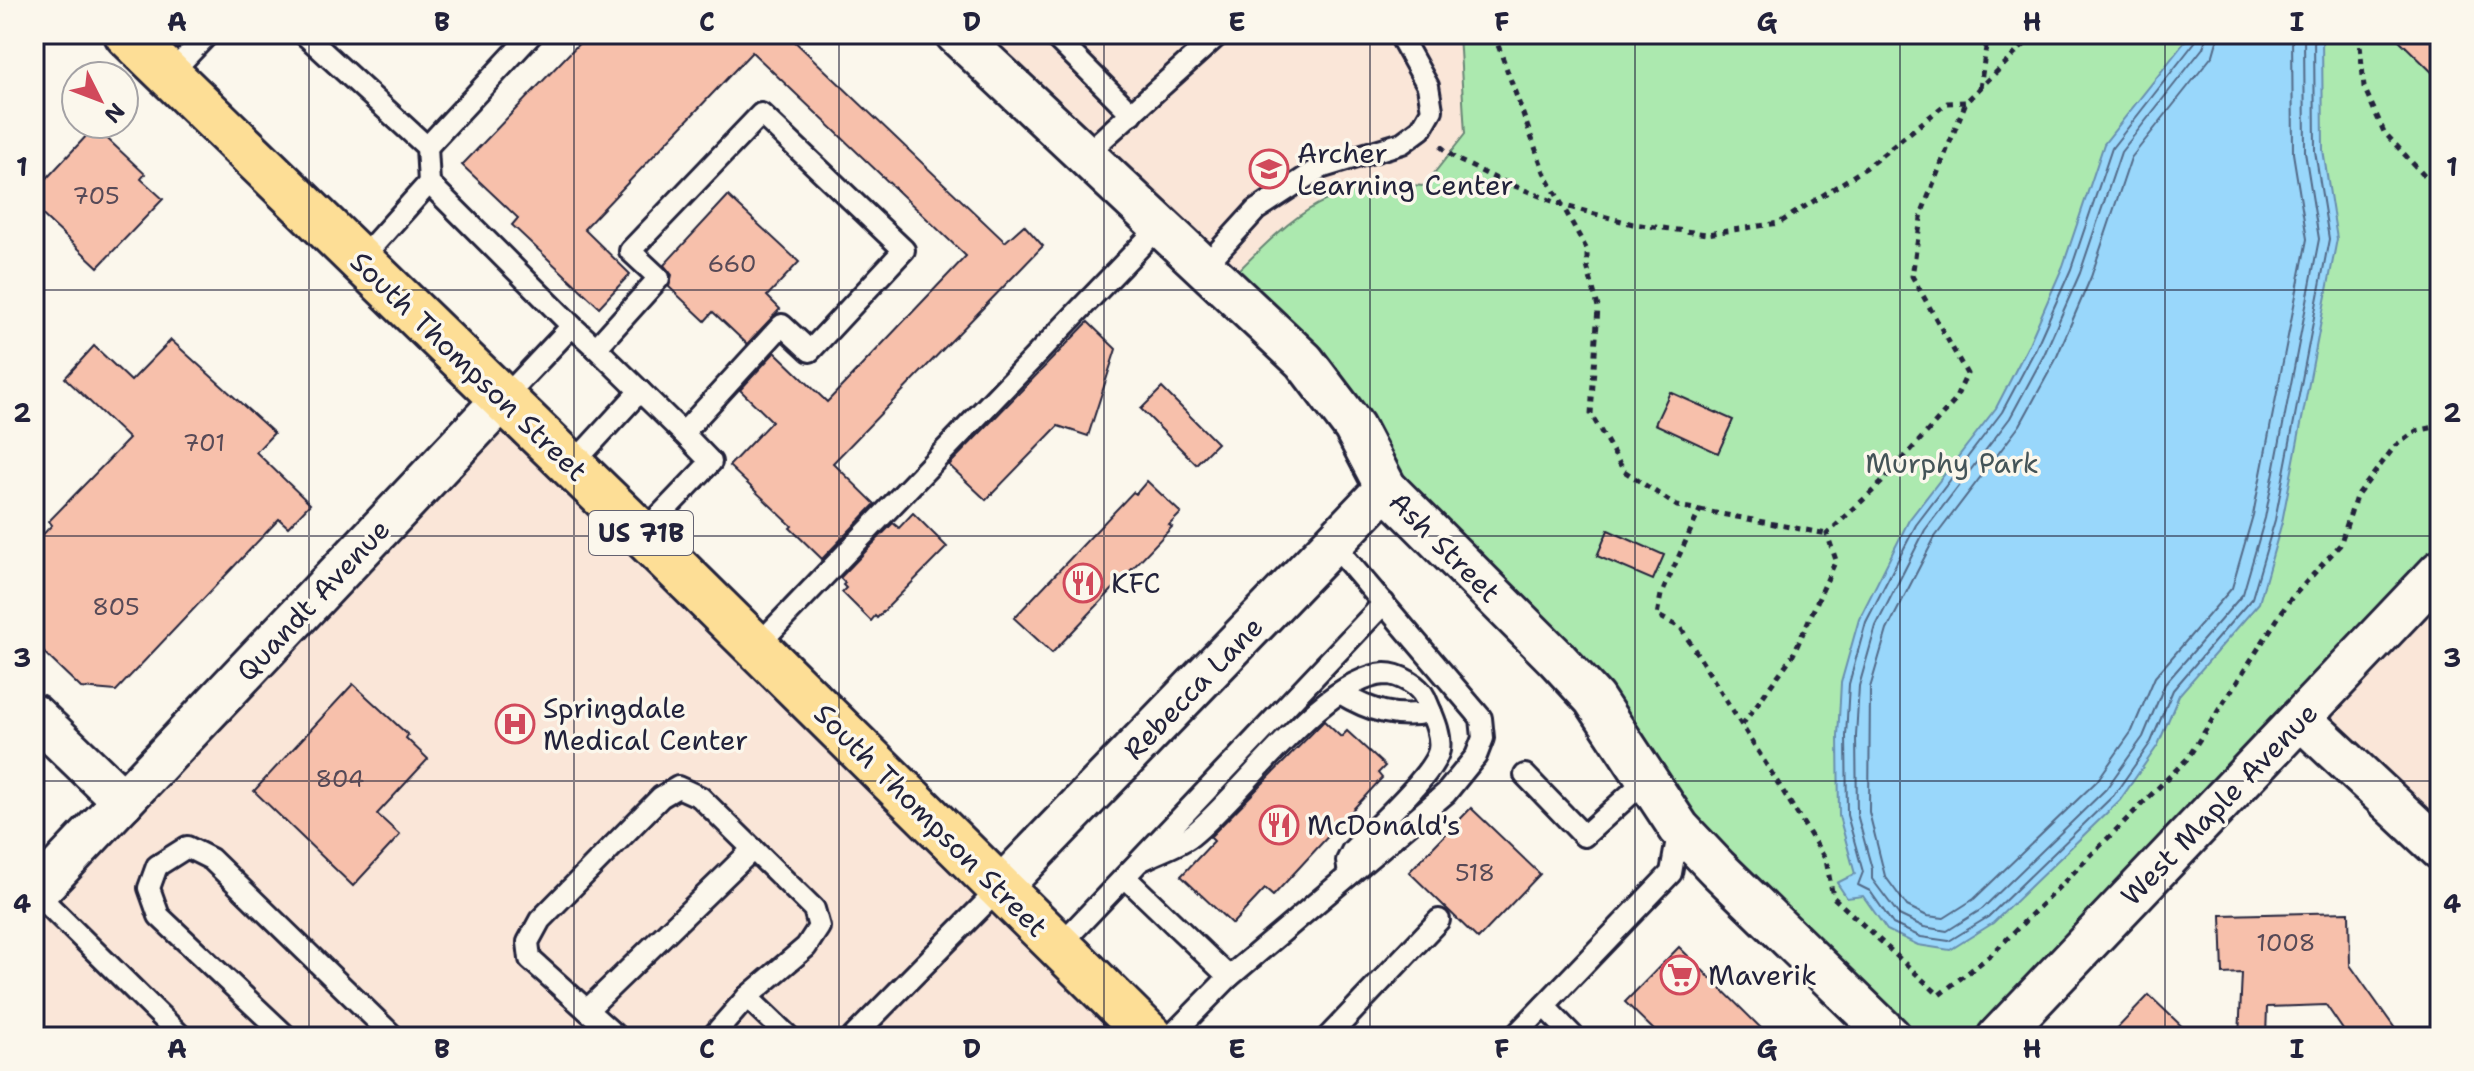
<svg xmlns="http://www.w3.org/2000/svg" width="2474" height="1071" viewBox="0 0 2474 1071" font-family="'Shantell Sans',sans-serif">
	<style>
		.built { fill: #fae6d8 }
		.green { fill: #ace9af; stroke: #678675; stroke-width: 2 }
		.water { fill: #99d7fb; stroke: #698fae; stroke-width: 2 }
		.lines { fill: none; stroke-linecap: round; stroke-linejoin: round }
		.shore { stroke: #526a88; stroke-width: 2 }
		.building { fill: #f7c0ab; stroke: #22223b; stroke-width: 2 }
		.lane-casing { stroke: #22223b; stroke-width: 26 }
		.street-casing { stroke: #22223b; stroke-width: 46 }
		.primary-casing { stroke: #22223b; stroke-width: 50 }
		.path { stroke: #22223b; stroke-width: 5; stroke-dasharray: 6 6; stroke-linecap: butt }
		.lane { stroke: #fbf7ec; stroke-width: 20 }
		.street { stroke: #fbf7ec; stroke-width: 40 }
		.primary { stroke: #fdde96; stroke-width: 44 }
		.grid { fill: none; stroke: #22223b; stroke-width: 2; stroke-opacity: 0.55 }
		.labels { text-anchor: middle; stroke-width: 7; stroke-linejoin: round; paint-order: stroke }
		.number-label { font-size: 24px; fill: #574a57 }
		.shield { fill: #fbf7ec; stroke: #636270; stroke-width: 2 }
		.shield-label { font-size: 26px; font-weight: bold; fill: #22223b }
		.poi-label { font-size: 28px; fill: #22223b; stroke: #fbf7ec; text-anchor: start }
		.street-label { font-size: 28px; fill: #22223b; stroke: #fbf7ec }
		.park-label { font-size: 28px; fill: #445458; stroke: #fbf7ec }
		.neatline { fill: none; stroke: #22223b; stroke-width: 3 }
		.grid-label { font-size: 26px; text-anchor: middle; font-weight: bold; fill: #22223b }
	</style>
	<rect width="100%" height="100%" fill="#fbf7ec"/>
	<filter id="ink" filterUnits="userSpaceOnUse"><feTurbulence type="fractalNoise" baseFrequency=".0125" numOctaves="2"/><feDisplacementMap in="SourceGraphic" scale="16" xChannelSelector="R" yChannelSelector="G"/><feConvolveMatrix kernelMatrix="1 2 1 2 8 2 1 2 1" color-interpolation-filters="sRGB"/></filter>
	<g filter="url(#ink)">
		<g class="built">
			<path d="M956,34H1459L1465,134L1424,186L1398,183L1322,200L1279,231L1224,285Z"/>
			<path d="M503,399L1151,1037H34V895Z"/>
			<path d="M2440,571V849L2301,719Z"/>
		</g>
		<path class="green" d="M1459,34H2440V571L1998,1037H1891L1224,285C1289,221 1325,177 1424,186L1465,134Z"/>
		<path class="water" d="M2191,34H2322L2323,150L2337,239L2282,522L2259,603L2179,695L2158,745L2120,800L1993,923L1950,950L1918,945L1887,930L1863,896L1847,898L1837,883L1855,874L1839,816L1838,736L1841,683L1859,619L1909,520L1996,408L2028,346L2063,266L2104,144Z"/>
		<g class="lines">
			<g class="shore">
				<path d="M2197,34L2195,42L2112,148L2071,269L2035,350L2002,412L1916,525L1866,622L1849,684L1846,736L1847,815L1863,872L1858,885L1870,891L1893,924L1921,937L1949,941L1988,917L2114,795L2151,742L2173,690L2252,598L2275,520L2329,239L2315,151L2314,34"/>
				<path d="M2207,34L2203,48L2121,152L2080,273L2044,355L2010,418L1925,530L1876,626L1859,686L1856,736L1857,814L1872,869V879L1899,915L1924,927L1947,931L1982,909L2106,789L2143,737L2165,684L2243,594L2265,518L2319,239L2305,152L2304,34"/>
				<path d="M2219,34L2213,55L2131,158L2091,277L2055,361L2020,425L1935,537L1887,630L1870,688L1869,812L1885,876L1907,906L1927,916L1944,918L1974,899L2097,781L2132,731L2155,677L2232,588L2253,515L2307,239L2293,153L2292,34"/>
			</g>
		</g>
		<g class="building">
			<path d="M588,34H787L1005,242L1024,225L1043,246L833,463L875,504L822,559L790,528L792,526L729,466L772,421L740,390L775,352L827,402L966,256L752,52L584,229L630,274L599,307L512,225L518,218L462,165Z"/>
			<path d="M2393,34H2440V80Z"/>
			<path d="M97,129L145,174L141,179L163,199L98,267L34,207V192L90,132L92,134Z"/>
			<path d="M728,196L799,262L767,296L780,309L747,344L713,312L705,321L669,287L672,275L664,265Z"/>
			<path d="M1088,322L1116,349L1088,436L1058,426L986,500L949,465Z"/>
			<path d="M171,340L274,433L256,452L310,504L288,527L279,519L116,691L81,688L34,643V544L52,525L49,521L129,439L65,378L94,346L131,381Z"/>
			<path d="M1162,388L1217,443L1196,464L1141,409Z"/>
			<path d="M1670,392L1733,420L1718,453L1655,424Z"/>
			<path d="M1147,481L1181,513L1169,525L1172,527L1052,653L1014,618L1133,492L1136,494Z"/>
			<path d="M913,513L947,547L877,618L875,616L871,621L842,592L846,588L843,585L845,583L840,578L893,523L899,528Z"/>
			<path d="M1608,530L1664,555L1653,580L1597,556Z"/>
			<path d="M353,684L408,735L406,738L428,759L377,814L400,835L353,886L254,791Z"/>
			<path d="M1324,721L1341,737L1347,731L1385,766L1378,773L1382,778L1273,896L1265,889L1232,924L1181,876L1214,841L1210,837Z"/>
			<path d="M1471,808L1540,874L1478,939L1409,872Z"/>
			<path d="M2349,912L2350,965L2401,1037H2348L2326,1005L2267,1007L2266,1037H2239L2242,973L2223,974L2221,915Z"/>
			<path d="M1679,947L1770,1037H1661L1625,1002Z"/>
			<path d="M2149,995L2193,1037H2109Z"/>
		</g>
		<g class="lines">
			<defs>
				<g id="lane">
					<path d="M304,34L427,147L429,183L572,326L503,399"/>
					<path d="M1052,34L1132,114"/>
					<path d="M169,75L208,34"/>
					<path d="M427,147L532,34"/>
					<path d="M1085,155L1219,34"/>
					<path d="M360,260L429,183"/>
					<path d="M1204,267L1256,210L1320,168L1402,143L1421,129L1432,110L1428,86L1399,34"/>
					<path d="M596,348L640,391"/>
					<path d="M571,466L640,391L683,433L782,325L810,351L904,250L761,114L630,251L659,278L596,348L572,326"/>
					<path d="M642,534L711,462L683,433"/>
					<path d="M756,647L1160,226"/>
					<path d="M1340,693C1370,711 1396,719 1431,712"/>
					<path d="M1525,775L1584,836L1647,779"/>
					<path d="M1142,860C1157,852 1177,846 1191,836C1240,798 1322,678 1385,674C1399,674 1419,685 1425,698C1431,713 1442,733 1439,750C1434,775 1371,831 1352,851L1347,861L1349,875"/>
					<path d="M1125,877L1229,977"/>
					<path d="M36,893L182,1037"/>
					<path d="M1059,946L1384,603"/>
					<path d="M747,997L789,1037"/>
					<path d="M1544,1006L1574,1037"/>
					<path d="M587,1010L753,849"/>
					<path d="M287,1037L159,916L149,888L157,866L187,847L211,859L394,1037"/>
					<path d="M617,1037L530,959L528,942L540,920L661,797L678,787L700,797L814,909L819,927L806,947L747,997L712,1037"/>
					<path d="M853,1037L1000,888"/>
					<path d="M1170,1037L1229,977L1446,793L1476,756L1483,738L1481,718L1333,544"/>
					<path d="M1328,1037L1439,920"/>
					<path d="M1514,1037L1671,873L1679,828"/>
				</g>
				<g id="street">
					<path d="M956,34L1304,361L1354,427L1386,488L1556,658L1594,699L1679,828L1717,868L1891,1037"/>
					<path d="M34,715L123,801"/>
					<path d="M2301,719L2440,849"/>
					<path d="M1000,888L1386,488"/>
					<path d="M34,895L503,399"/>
					<path d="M1998,1037L2440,571"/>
				</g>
				<path id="primary" d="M127,34L642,534L1151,1037"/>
			</defs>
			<use href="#lane" class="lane-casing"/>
			<use href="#street" class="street-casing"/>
			<use href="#primary" class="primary-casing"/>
			<g class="path">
				<path d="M1494,34L1544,172L1587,250V266L1598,307L1591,414L1624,471L1677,506L1700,510L1661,595L1657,615L1681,628L1826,860L1833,897L1939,995L1991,955L2187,759L2289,601L2340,545L2356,497L2395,446L2416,431L2440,426"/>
				<path d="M2359,34L2364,87L2384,132L2440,193"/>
				<path d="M1980,88L1988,34"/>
				<path d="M1440,146L1456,159L1497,179L1565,206L1633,224L1707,234L1779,223L1866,168L1947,103L1966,102"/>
				<path d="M1700,510L1827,534"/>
				<path d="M1742,725L1793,655L1836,560L1827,534L1881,483L1954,402L1967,374L1912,276L1922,212L1966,102L2035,34"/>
			</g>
			<use href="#lane" class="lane"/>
			<use href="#street" class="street"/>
			<use href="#primary" class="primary"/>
		</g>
	</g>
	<path class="grid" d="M309,34V1037M574,34V1037M839,34V1037M1104,34V1037M1370,34V1037M1635,34V1037M1900,34V1037M2165,34V1037M34,290H2440M34,536H2440M34,781H2440"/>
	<defs>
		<symbol id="school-ring" viewBox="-11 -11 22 22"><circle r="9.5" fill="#fbf7ec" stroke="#d1495b" stroke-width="1.5"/><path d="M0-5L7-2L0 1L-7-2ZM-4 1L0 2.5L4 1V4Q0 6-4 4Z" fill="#d1495b"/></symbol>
		<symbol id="restaurant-ring" viewBox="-11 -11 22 22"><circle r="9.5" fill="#fbf7ec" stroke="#d1495b" stroke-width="1.5"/><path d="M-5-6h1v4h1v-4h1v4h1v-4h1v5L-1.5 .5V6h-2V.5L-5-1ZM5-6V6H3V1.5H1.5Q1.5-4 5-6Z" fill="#d1495b"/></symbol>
		<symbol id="hospital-ring" viewBox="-11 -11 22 22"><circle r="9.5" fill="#fbf7ec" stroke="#d1495b" stroke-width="1.5"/><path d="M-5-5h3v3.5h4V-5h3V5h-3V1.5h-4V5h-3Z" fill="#d1495b"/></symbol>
		<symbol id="supermarket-ring" viewBox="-11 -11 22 22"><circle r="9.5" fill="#fbf7ec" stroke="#d1495b" stroke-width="1.5"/><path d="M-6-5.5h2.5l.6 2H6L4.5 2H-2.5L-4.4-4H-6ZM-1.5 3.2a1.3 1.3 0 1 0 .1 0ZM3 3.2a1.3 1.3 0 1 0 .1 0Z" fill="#d1495b"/></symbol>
	</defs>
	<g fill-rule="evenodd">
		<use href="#school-ring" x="1247" y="147" width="44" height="44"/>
		<use href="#restaurant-ring" x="1061" y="561" width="44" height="44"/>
		<use href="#hospital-ring" x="493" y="702" width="44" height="44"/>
		<use href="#restaurant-ring" x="1257" y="803" width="44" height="44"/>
		<use href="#supermarket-ring" x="1658" y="953" width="44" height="44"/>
	</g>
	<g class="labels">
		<g class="number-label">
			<text x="96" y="204">705</text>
			<text x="732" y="272">660</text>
			<text x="204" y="451">701</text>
			<text x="116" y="615">805</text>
			<text x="340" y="787">804</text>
			<text x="1475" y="881">518</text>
			<text x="2286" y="951">1008</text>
		</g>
		<rect class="shield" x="589" y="511" width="104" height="44" rx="6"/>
		<g class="shield-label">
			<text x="641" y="542">US 71B</text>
		</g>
		<g class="poi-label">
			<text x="1297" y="163">Archer<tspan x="1297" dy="32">Learning Center</tspan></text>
			<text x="1111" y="593">KFC</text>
			<text x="543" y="718">Springdale<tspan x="543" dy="32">Medical Center</tspan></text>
			<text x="1307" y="835">McDonald's</text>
			<text x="1708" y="985">Maverik</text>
		</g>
		<g class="street-label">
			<text transform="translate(469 366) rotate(44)" y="10">South Thompson Street</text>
			<text transform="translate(1445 547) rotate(45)" y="10">Ash Street</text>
			<text transform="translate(313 600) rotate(-47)" y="10">Quandt Avenue</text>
			<text transform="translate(1193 688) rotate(-46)" y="10">Rebecca Lane</text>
			<text transform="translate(2219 804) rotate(-46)" y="10">West Maple Avenue</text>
			<text transform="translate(931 820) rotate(45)" y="10">South Thompson Street</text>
		</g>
		<g class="park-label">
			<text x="1952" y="473">Murphy Park</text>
		</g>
	</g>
	<rect width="2474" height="1071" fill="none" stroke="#fbf7ec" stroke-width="88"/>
	<g transform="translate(100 100) rotate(132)"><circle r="38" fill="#fbf7ec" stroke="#a4a2a5" stroke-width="2"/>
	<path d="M0-6L14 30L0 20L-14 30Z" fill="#d1495b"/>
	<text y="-12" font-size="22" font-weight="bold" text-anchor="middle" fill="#22223b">N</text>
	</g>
	<rect x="44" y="44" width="2386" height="983" class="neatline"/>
	<g class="grid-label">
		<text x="177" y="31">A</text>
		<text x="442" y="31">B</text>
		<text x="707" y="31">C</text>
		<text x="972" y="31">D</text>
		<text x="1237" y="31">E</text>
		<text x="1502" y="31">F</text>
		<text x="1767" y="31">G</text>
		<text x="2032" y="31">H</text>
		<text x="2297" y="31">I</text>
		<text x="22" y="176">1</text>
		<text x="2452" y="176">1</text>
		<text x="22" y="422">2</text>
		<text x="2452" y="422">2</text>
		<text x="22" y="667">3</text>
		<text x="2452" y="667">3</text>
		<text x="22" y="913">4</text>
		<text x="2452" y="913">4</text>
		<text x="177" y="1058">A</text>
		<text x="442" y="1058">B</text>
		<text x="707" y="1058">C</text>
		<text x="972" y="1058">D</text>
		<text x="1237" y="1058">E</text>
		<text x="1502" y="1058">F</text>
		<text x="1767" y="1058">G</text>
		<text x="2032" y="1058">H</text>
		<text x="2297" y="1058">I</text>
	</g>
</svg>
